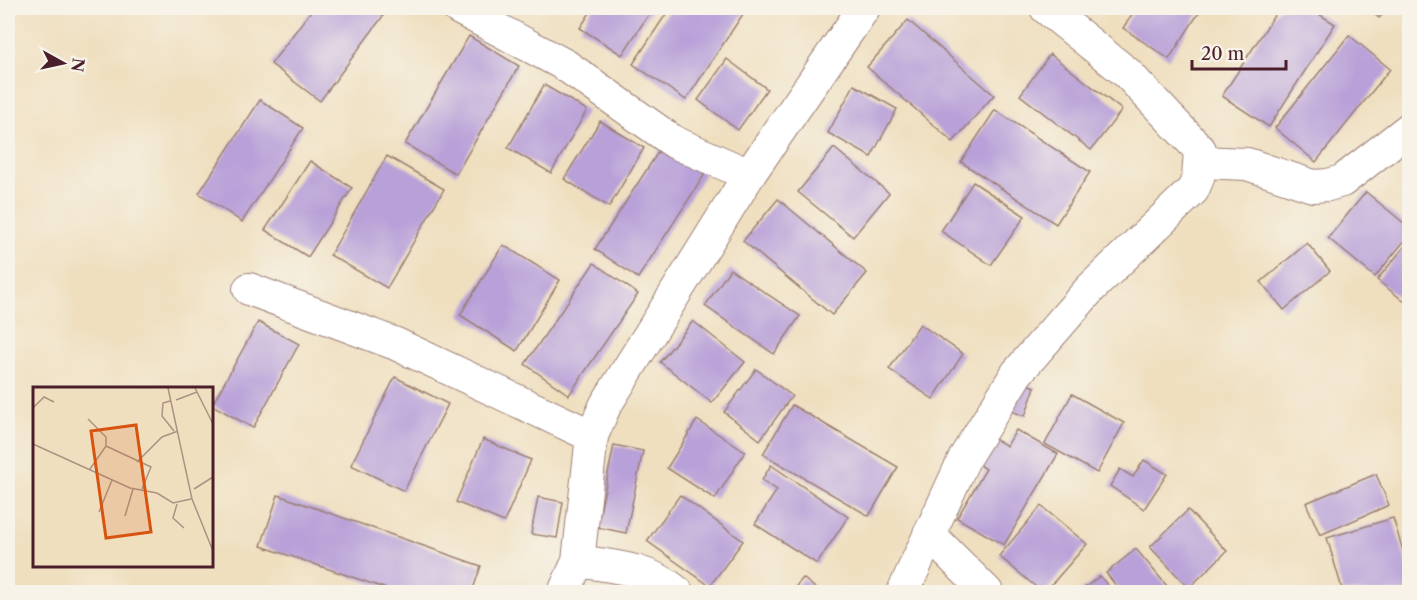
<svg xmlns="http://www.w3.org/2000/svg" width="1417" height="600" viewBox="0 0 1417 600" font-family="'Libre Caslon Text',serif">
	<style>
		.building { fill: #b8a0d8 }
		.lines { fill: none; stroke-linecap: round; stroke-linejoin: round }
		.street-casing { stroke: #9c7f75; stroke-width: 34 }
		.street { stroke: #fff; stroke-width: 32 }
		.inset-road { fill: none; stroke: #ad9284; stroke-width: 1.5 }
		.view { fill: #d8530f; fill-opacity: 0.15; stroke: #d8530f; stroke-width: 3 }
		.inset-edge { fill: none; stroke: #4a1f2b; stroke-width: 3 }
	</style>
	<rect width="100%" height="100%" fill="#f7f3e8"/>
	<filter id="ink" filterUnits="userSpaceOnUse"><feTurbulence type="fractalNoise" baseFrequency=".0167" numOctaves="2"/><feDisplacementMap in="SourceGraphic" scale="12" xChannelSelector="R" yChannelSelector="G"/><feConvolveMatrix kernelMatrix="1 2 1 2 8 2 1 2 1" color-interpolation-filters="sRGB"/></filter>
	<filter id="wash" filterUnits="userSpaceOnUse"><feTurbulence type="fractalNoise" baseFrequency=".008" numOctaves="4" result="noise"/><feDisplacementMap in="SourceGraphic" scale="24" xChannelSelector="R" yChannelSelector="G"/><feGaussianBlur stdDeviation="1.35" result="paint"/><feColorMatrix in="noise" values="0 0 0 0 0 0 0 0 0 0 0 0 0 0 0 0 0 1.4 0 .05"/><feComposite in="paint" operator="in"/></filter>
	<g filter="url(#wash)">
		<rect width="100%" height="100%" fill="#efdfbf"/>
		<g id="blocks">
			<g class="building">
				<path d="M313,8H389L320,101L271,64Z"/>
				<path d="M593,8H653L622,55L580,28Z"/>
				<path d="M670,8H747L686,100L633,64Z"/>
				<path d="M1136,8H1202L1169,59L1123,28Z"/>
				<path d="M1279,8H1309L1335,24L1269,127L1222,96Z"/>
				<path d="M1369,8H1389L1379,18Z"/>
				<path d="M908,20L994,95L953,142L867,67Z"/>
				<path d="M1349,35L1390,69L1316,162L1275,128Z"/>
				<path d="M469,36L519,66L456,174L405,144Z"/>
				<path d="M1050,54L1122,110L1091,150L1020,95Z"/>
				<path d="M727,59L767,89L738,130L698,100Z"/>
				<path d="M544,85L587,110L551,173L508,148Z"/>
				<path d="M854,85L897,109L871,157L828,133Z"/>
				<path d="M260,100L303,128L242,222L199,193Z"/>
				<path d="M995,110L1090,172L1056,224L961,162Z"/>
				<path d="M600,121L644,148L609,207L564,179Z"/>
				<path d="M662,146L705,174L638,278L595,249Z"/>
				<path d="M834,148L889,193L853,237L798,192Z"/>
				<path d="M387,156L444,189L387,288L330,255Z"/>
				<path d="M310,161L352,188L308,257L265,230Z"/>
				<path d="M973,182L1025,216L991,265L941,231Z"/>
				<path d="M1366,192L1410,228V234L1375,277L1328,238Z"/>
				<path d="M778,199L867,273L832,315L743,241Z"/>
				<path d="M1410,240V306L1377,280Z"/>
				<path d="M1307,243L1330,271L1284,310L1261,282Z"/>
				<path d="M503,245L560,280L517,351L460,315Z"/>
				<path d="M594,263L638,294L569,395L525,364Z"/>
				<path d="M730,269L800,316L774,354L705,306Z"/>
				<path d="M693,321L745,362L712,403L660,362Z"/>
				<path d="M258,322L299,344L253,428L212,405Z"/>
				<path d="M920,324L963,354L933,399L889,369Z"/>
				<path d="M756,369L792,396L760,440L724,412Z"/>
				<path d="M395,377L448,404L404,491L351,465Z"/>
				<path d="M1015,380L1035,387L1025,416L1005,409Z"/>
				<path d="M1072,394L1124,423L1097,473L1045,444Z"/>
				<path d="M792,405L898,467L869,516L763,454Z"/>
				<path d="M697,420L745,452L715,499L667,468Z"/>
				<path d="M1016,430L1058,454L1004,545L957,518L986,469L971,460L986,434L1007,446Z"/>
				<path d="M483,439L531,460L504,522L456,502Z"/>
				<path d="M614,445L643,451L626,533L597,527Z"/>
				<path d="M1144,460L1167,474L1144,509L1110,486L1120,469L1133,477Z"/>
				<path d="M771,465L848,517L817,564L755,524L777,490L762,480Z"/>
				<path d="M1376,474L1389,505L1320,535L1306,503Z"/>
				<path d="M278,495L481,566L472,592H396L261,546Z"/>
				<path d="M680,495L743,541L710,586L647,541Z"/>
				<path d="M538,497L563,502L557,538L531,534Z"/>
				<path d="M1041,506L1087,544L1045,592H1042L999,556Z"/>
				<path d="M1188,510L1227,551L1189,588L1150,547Z"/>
				<path d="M1393,518L1410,574V592H1343L1327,538Z"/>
				<path d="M1136,549L1172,592H1121L1106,573Z"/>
				<path d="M1100,576L1113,592H1079Z"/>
				<path d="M803,578L820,592H791Z"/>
			</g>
		</g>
	</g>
	<g filter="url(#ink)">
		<use href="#blocks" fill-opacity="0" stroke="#9c7f75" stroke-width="1.5"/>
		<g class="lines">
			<defs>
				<g id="street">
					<path d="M458,8L565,65L674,142L749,175"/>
					<path d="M1200,162L1247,164L1313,186L1328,185L1342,181L1410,128"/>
					<path d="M249,289L396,344L592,436"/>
					<path d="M929,534L987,592"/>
					<path d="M578,561C614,567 648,568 677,592"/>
					<path d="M564,592L578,561L592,436L605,406L749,175L864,8"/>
					<path d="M903,592L965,457L1017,373L1090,289L1193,190L1198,178L1200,150L1127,73L1046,8"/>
				</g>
			</defs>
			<use href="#street" class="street-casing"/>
			<use href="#street" class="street"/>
		</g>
	</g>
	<g transform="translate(33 387)">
		<rect width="180" height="180" fill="#efdfbf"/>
		<path class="inset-road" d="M135,1L159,112L180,164M162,1L180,37M143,13L164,5M137,14L130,16L129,29L141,44M0,21L11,10L21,15M55,32L73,50V59L57,82M0,57L97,101L124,106L140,116L158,112M73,59L118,80L109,102M104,75L129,50L145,44M161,102L180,90M144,117L140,131L151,141M66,125L79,93M92,129L100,102"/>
		<path class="view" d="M103,38L118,145L73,151L58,44Z"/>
		<rect width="180" height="180" class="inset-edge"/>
	</g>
	<rect width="1417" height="600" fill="none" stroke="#f7f3e8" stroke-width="30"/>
	<g transform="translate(63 63) rotate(98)" stroke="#f7f3e8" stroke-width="4.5" paint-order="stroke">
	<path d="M0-4.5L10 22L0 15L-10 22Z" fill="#4a1f2b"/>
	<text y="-9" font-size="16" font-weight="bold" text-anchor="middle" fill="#4a1f2b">N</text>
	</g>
	<path d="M1192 60v9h94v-9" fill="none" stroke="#4a1f2b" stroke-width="3"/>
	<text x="1201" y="60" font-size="18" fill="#4a1f2b" stroke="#f7f3e8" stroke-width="4.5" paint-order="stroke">20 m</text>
</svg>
